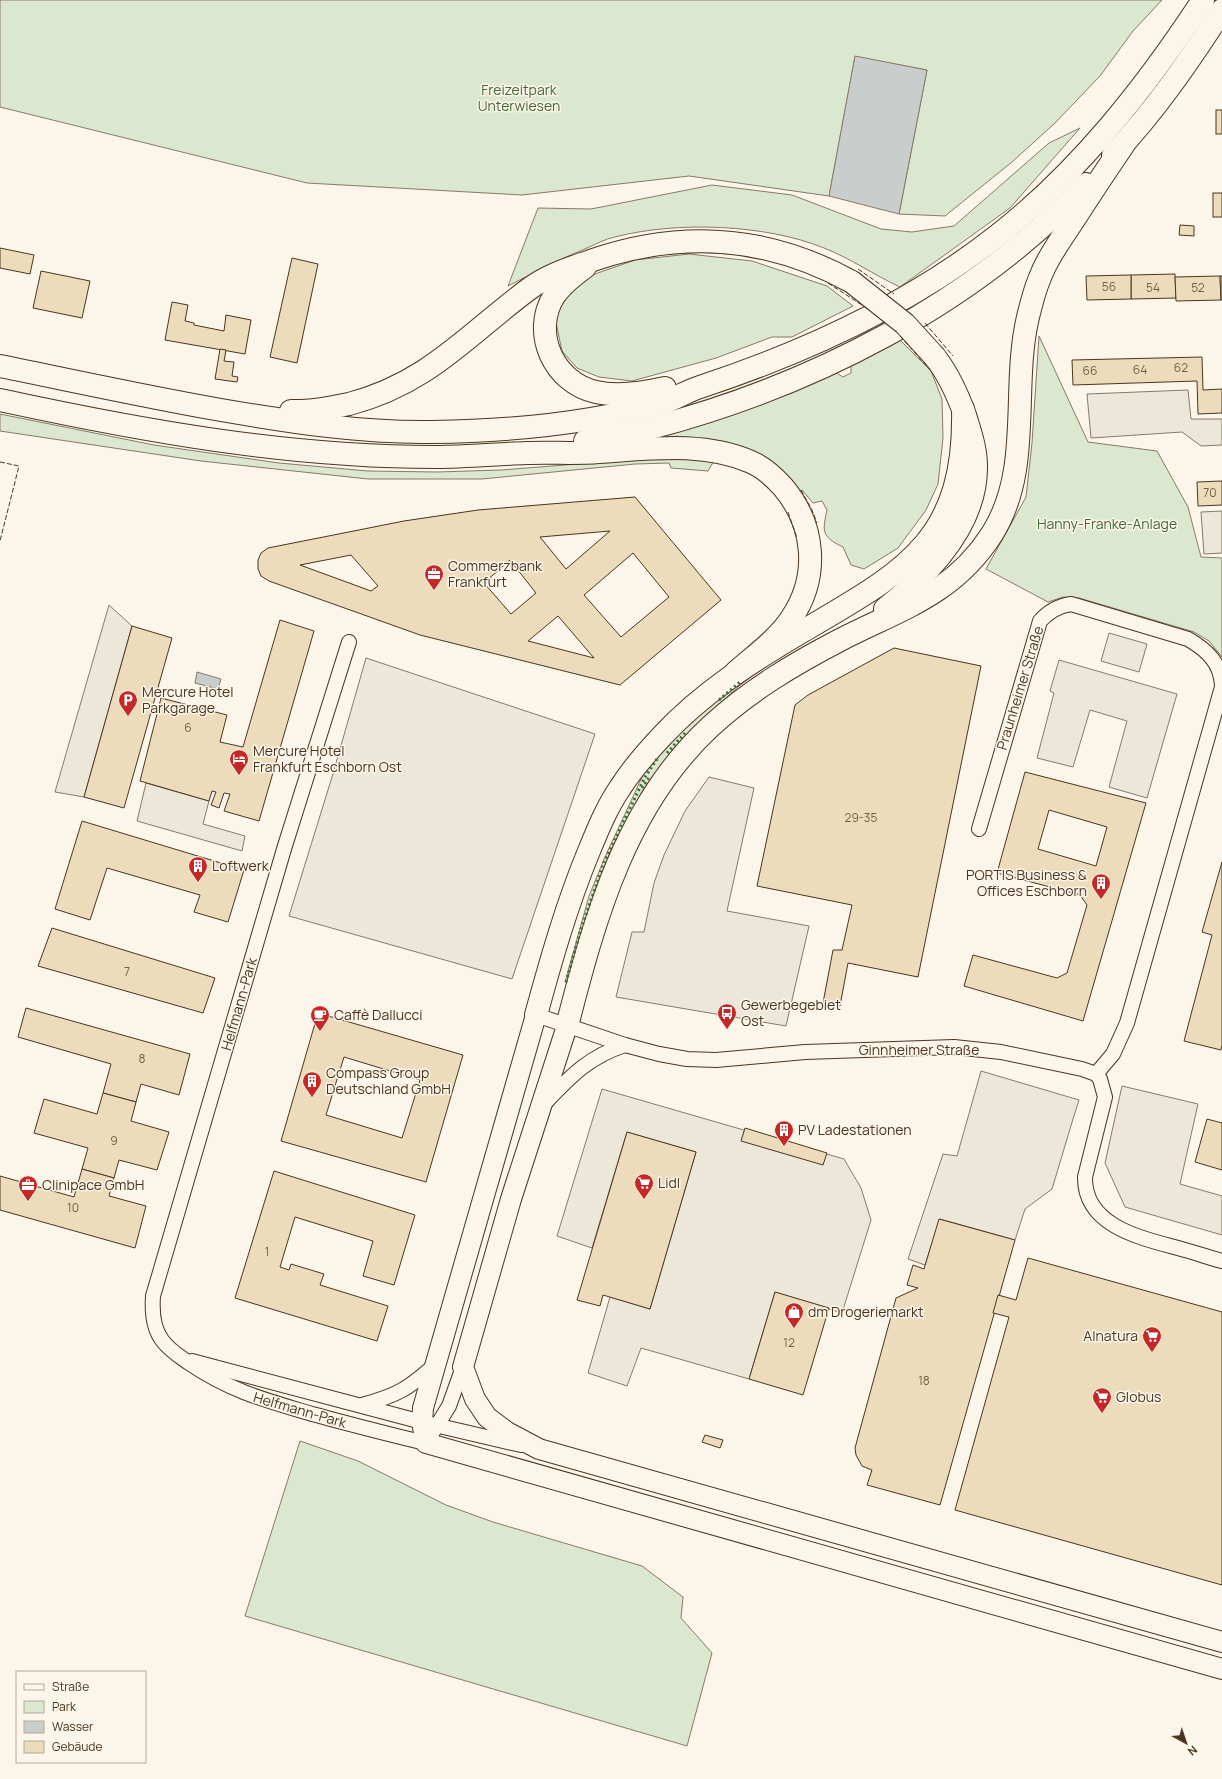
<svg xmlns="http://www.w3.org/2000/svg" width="1222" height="1779" viewBox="0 0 1222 1779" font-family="Manrope,sans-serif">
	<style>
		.green { fill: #dce7d0; stroke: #887966 }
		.parking { fill: #ede7d9; stroke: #887966 }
		.water { fill: #c9cecd; stroke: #887966 }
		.building { fill: #ecdcbc; stroke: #4a3520; fill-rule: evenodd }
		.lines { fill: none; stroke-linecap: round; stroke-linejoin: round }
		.street-casing { stroke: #4a3520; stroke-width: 16 }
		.secondary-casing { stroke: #4a3520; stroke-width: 22 }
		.highway-casing { stroke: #4a3520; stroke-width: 24 }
		.street { stroke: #fbf6e9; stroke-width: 14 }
		.secondary { stroke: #fbf6e9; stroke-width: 20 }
		.highway { stroke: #fbf6e9; stroke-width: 22 }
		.highway-bridge-casing { stroke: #4a3520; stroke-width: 24; stroke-linecap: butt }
		.highway-bridge { stroke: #fbf6e9; stroke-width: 22 }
		.hedge { stroke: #436837; stroke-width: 3; stroke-dasharray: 2 3; stroke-linecap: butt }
		.fence { stroke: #4a3520; stroke-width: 1; stroke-dasharray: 5 2; stroke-linecap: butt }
		.labels { text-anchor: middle; stroke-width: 3; stroke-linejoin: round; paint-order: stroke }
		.number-label { font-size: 12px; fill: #725f47 }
		.park-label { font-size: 14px; fill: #436837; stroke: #fbf6e9 }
		.poi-label { font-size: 14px; fill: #4a3520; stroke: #fbf6e9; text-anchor: start }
		.street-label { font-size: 14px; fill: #4a3520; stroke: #fbf6e9 }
	</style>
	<rect width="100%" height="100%" fill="#fbf6e9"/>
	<g class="green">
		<path d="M0,0H1162L1133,31L1100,76L1055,123L1012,162L945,216L899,214L927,70L855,57L829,196L689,176L522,195L307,183L0,107Z"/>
		<path d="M1080,128L1010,208L900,287C874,275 850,258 824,248C765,224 676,221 615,237C605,239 596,244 587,248C559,259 534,273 508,286L538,208L591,209L712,185L792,195L881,229L912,232L954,226L1049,143Z"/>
		<path d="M689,254L752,261L827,286L853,306L792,337H772L716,358L632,381L599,377L577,368L562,351L555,318L568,294L592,275L635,260Z"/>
		<path d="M1039,336L1088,442L1157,451L1188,507L1201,557L1222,558V657L1209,641L1194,632L1079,598L1063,597L1048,602L986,569L1026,497L1032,443Z"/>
		<path d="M899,339L931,371L942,399L943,438L938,484L926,510L898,548L864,569L851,565L843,547C822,537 822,532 827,510L822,501L813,503L802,490L798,493L781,473L661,438L667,434C725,417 782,399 835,372L843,377L851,373V365Z"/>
		<path d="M0,414L154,445L279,463L368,471L437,472L501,470L667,457L715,459L708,471L671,468L669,463L635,464L482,479H368L201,461L0,431Z"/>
		<path d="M933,552L893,589L761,669L738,687L688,733L671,752L643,790L610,852L595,890L568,982H565L589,896L605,857L643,775L660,751L715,698Z"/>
		<path d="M300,1441L358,1461L446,1505L493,1522L642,1566L683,1597L681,1618L712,1653L687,1746L245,1616Z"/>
	</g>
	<g class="parking">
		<path d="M1188,390L1191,419H1222V445L1201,446L1182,432L1091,438L1087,394Z"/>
		<path d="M1222,511V553L1204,554L1201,512Z"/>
		<path d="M109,605L132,626L84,797L55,792Z"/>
		<path d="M1109,633L1147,644L1139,672L1101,661Z"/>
		<path d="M366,658L595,734L512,979L289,916L332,777Z"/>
		<path d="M1059,660L1177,694L1147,798L1109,787L1127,721L1090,710L1073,767L1037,758L1054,693L1050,691Z"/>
		<path d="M709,777L754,788L727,911L809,926L786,1026L616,997L632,932H644L654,883L664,855L685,811Z"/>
		<path d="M146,783L209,801L203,824L245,836L242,851L137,821Z"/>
		<path d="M981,1071L1079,1100L1073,1119L1052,1189L1025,1209L1015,1240L940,1219L925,1265L908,1259L943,1154L957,1156Z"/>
		<path d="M1122,1086L1198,1104L1180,1184L1222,1196V1235L1125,1207L1105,1163Z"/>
		<path d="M602,1089L844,1159L861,1188L871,1220L842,1313L775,1292L749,1379L641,1348L627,1386L588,1373L610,1297L650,1309L696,1152L627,1132L592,1248L557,1236Z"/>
	</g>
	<g class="water">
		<path d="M855,56L927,70L899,214L829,196Z"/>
		<path d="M197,672L221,679L218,689L195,683Z"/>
	</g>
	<g class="building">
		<rect x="1216" y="110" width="6" height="24"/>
		<rect x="1213" y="193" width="9" height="24"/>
		<path d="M1180,225L1194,226V236L1179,235Z"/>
		<path d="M0,248L34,255L30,274L0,268Z"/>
		<path d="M292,258L318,264L297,363L270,357Z"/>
		<path d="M41,271L90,281L82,318L33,308Z"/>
		<path d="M1175,274L1176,298L1131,299V275Z"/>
		<path d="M1131,275V299L1087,300L1086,276Z"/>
		<path d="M1220,276L1221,300L1176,301L1175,277Z"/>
		<path d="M1220,276H1222V300H1221Z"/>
		<path d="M172,302L188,305L185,321L194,323V325L224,331L226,315L251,320L245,354L165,340Z"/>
		<path d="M220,349L226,350L224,361L234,362L232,376L238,377L237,382L215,379Z"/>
		<path d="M1202,357L1203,390L1222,389V413L1198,414L1197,381L1073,385L1072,360Z"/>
		<path d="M1222,481V505L1198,506L1197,482Z"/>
		<path d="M635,497L721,600L620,685L420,635L269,581L261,576L258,569V560L261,553L268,548L404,521L478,510ZM610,531L566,569L540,537ZM633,553L669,597L621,637L584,595ZM351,555L378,586L371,591L300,565ZM510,560L536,593L511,614L484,583ZM558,616L594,658L528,641Z"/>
		<path d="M280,620L314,631L259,821L224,811L230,794L224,793L219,808L211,805L216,792L212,791L209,801L140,781L161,698L227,715L220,742L243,747Z"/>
		<path d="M132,626L172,638L124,808L84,797Z"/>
		<path d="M894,648L981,666L918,977L848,963L840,1006L823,1003L833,950H842L852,905L757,886L795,705L808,695Z"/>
		<path d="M1025,772L1146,803L1083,1021L964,986L973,955L1057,978L1067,973L1087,905L1080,895L997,873ZM1049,810L1107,827L1096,866L1038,849Z"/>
		<path d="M82,821L244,870L228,922L194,912L200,895L107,868L90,920L55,909Z"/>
		<path d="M1222,862V1045L1221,1050L1184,1041L1212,935L1202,932Z"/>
		<path d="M52,928L215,978L203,1013L38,966Z"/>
		<path d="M26,1008L190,1054L179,1095L141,1084L136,1102L103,1093L111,1064L18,1037Z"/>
		<path d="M318,1013L463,1055L426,1182L281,1141ZM344,1057L420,1080L402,1138L326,1115Z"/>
		<path d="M103,1093L136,1102L131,1121L169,1132L157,1170L119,1160L114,1178L82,1169L88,1148L34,1133L44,1099L97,1114Z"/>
		<path d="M1207,1119L1222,1123V1170L1195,1162Z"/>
		<path d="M745,1128L827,1153L823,1165L741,1141Z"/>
		<path d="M627,1132L696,1152L650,1309L603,1295L600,1306L577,1300Z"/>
		<path d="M82,1169L114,1178L109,1196L146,1206L135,1248L0,1210V1176L74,1197Z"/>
		<path d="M274,1171L415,1215L394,1285L363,1276L373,1241L295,1217L280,1267L289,1270L291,1264L324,1274L320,1285L388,1306L377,1341L235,1298Z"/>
		<path d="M939,1219L1015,1240L940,1505L867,1485L872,1470L862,1466L856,1455L855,1448L896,1298L918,1288L907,1285L913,1265L924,1269Z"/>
		<path d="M1028,1258L1222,1312V1585L955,1510L1009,1317L993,1313L998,1295L1016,1300Z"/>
		<path d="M775,1292L829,1308L803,1395L749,1379Z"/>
		<path d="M705,1435L723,1440L720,1448L702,1442Z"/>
	</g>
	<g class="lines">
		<defs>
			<g id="street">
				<path d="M349,642L284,849L153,1296C152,1310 153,1328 162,1340C169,1350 179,1356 189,1363C230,1391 265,1400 312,1414C350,1424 387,1434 426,1443L449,1406L463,1367"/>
				<path d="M979,829L1040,621C1048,612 1058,606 1071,604L1188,639C1207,650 1221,663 1222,686"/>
				<path d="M536,1015L625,1045L659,1054L687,1059L716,1060L805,1052L954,1047L1001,1052L1082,1069L1096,1074L1100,1079L1105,1097L1085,1177C1084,1226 1141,1238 1178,1248C1193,1252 1207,1257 1222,1261"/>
				<path d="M1096,1074L1113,1054L1127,1023L1222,687"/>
				<path d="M544,1104C570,1077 588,1057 625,1045"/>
				<path d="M192,1361L422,1422L521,1445"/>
				<path d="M362,1405C398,1395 408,1389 436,1364"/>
			</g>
			<g id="secondary">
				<path d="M536,1015L423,1408L422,1422L426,1443L1222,1669"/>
				<path d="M567,1026L511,1199L463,1367L475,1399L487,1417L507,1432L539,1449L1222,1642"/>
			</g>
			<g id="highway">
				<path d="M1113,155C1155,111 1189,61 1222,10"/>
				<path d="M585,267C574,275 562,284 554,296C531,333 554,383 596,392C618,397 643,393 665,388"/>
				<path d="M0,366C74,381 147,397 221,410C291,422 361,433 432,432C509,431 589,424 662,403C675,399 687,391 700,387C806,352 909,305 997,236C1080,171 1146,87 1203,0"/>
				<path d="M0,400C143,431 289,457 435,457C466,457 497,454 527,453C551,452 575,454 599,452C649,449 703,441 751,462C763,467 774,477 783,487C815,525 820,576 791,619C777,640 754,656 736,672"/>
				<path d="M291,411C310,412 330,408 349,404C429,383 467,335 529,289C549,274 571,268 593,260C683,229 769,236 852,282"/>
				<path d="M585,441C607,437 629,434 651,428C811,386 971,305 1086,184"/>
				<path d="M885,609C928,575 977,525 976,466C976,448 970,432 965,415C957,393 949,375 935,357"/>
				<path d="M536,1015C551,960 567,904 589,851C598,829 607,807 620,788C632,769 647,752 662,736C703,692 752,661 803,631C905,571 966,541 963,409"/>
				<path d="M567,1026C595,917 626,804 711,726C750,690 794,664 840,640C900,609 953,595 992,534C1033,469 1011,389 1028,317C1031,305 1034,292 1039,280C1047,258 1062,238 1075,218C1091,193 1107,169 1124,144"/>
			</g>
		</defs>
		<use href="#street" class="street-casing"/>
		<use href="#secondary" class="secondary-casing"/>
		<use href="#highway" class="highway-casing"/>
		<use href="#street" class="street"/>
		<use href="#secondary" class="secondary"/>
		<use href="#highway" class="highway"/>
		<defs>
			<path id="highway-bridge" d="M852,282L905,324L935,357"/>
		</defs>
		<use href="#highway-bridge" class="highway-bridge-casing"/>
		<use href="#highway-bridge" class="highway-bridge"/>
		<g class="hedge">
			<path d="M719,700L740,682"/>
			<path d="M667,753L685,733"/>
			<path d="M642,788L650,776"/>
			<path d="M566,982L581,929L604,862L645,777L657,759"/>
		</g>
		<g class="fence">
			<path d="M858,269L894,294"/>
			<path d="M828,283L868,309"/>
			<path d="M925,323L953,356"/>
			<path d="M900,336L931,371"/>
			<path d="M0,462L19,466L0,541"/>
			<path d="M801,490L812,510L817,523"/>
			<path d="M788,512L797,538"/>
		</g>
	</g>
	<defs>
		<symbol id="office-pin" viewBox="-11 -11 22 30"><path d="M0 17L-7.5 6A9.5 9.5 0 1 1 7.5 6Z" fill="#c62828" stroke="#fbf6e9"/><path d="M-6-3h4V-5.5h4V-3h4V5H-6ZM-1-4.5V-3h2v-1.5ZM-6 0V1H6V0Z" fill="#fff"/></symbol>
		<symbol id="parking-pin" viewBox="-11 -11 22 30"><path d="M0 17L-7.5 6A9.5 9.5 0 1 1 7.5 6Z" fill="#c62828" stroke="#fbf6e9"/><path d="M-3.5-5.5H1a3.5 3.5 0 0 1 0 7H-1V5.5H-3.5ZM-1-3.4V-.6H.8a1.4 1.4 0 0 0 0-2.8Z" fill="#fff"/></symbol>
		<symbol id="hotel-pin" viewBox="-11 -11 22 30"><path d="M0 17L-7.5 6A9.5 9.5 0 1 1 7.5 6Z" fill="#c62828" stroke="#fbf6e9"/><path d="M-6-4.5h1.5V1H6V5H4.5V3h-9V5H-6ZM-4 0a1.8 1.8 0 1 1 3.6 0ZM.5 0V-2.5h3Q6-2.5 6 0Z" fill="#fff"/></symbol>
		<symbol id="building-pin" viewBox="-11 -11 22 30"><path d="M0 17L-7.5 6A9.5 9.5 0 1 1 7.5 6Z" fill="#c62828" stroke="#fbf6e9"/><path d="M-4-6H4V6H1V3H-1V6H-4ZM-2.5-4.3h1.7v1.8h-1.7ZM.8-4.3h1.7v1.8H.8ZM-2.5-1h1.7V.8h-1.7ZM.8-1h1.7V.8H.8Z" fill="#fff"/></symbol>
		<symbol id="bus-pin" viewBox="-11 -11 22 30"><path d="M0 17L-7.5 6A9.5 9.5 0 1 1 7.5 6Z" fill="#c62828" stroke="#fbf6e9"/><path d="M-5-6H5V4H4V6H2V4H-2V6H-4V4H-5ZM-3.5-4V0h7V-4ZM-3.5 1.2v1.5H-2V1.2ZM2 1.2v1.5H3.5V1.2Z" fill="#fff"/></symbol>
		<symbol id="cafe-pin" viewBox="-11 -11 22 30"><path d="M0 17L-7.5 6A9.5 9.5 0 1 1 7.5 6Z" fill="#c62828" stroke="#fbf6e9"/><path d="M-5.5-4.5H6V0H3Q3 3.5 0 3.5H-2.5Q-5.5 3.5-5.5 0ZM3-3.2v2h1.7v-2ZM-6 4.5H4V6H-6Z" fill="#fff"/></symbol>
		<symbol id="supermarket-pin" viewBox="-11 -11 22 30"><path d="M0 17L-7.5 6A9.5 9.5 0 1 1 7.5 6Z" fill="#c62828" stroke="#fbf6e9"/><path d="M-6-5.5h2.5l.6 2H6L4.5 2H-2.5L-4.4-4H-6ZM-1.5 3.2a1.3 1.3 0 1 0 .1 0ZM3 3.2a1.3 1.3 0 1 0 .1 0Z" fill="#fff"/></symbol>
		<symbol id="shop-pin" viewBox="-11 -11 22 30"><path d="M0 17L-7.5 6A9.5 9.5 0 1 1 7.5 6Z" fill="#c62828" stroke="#fbf6e9"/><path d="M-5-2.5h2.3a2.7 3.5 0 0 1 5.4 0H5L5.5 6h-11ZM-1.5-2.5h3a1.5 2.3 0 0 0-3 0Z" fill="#fff"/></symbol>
	</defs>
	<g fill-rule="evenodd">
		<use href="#office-pin" x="423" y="563" width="22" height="30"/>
		<use href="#parking-pin" x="117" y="689" width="22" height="30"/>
		<use href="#hotel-pin" x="228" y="748" width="22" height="30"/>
		<use href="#building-pin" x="187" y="855" width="22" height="30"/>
		<use href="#building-pin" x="1090" y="872" width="22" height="30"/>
		<use href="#bus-pin" x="716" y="1002" width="22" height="30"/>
		<use href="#cafe-pin" x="309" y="1004" width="22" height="30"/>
		<use href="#building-pin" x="301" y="1070" width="22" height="30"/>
		<use href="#building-pin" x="773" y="1119" width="22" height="30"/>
		<use href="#supermarket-pin" x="633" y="1172" width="22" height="30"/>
		<use href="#office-pin" x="17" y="1174" width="22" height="30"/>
		<use href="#shop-pin" x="783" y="1301" width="22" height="30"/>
		<use href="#supermarket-pin" x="1141" y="1325" width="22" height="30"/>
		<use href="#supermarket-pin" x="1091" y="1386" width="22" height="30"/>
	</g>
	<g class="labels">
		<g class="number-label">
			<text x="1109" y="291">56</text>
			<text x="1153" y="292">54</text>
			<text x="1198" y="292">52</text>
			<text x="1181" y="372">62</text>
			<text x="1140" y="374">64</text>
			<text x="1090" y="375">66</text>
			<text x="1210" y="497">70</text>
			<text x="188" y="732">6</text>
			<text x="861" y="822">29-35</text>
			<text x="127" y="976">7</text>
			<text x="142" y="1063">8</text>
			<text x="114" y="1145">9</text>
			<text x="73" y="1212">10</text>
			<text x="267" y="1256">1</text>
			<text x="789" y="1347">12</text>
			<text x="924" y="1385">18</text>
		</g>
		<g class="park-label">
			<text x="519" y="95">Freizeitpark<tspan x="519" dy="16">Unterwiesen</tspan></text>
			<text x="1107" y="529">Hanny-Franke-Anlage</text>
		</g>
		<g class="poi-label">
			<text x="448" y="571">Commerzbank<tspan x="448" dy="16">Frankfurt</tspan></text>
			<text x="142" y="697">Mercure Hotel<tspan x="142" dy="16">Parkgarage</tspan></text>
			<text x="253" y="756">Mercure Hotel<tspan x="253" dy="16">Frankfurt Eschborn Ost</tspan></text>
			<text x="212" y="871">Loftwerk</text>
			<text x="1087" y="880" text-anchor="end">PORTIS Business &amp;<tspan x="1087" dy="16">Offices Eschborn</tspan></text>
			<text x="741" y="1010">Gewerbegebiet<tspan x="741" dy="16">Ost</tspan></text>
			<text x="334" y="1020">Caffè Dallucci</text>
			<text x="326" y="1078">Compass Group<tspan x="326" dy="16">Deutschland GmbH</tspan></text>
			<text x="798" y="1135">PV Ladestationen</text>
			<text x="658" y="1188">Lidl</text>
			<text x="42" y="1190">Clinipace GmbH</text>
			<text x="808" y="1317">dm Drogeriemarkt</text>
			<text x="1138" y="1341" text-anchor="end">Alnatura</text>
			<text x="1116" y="1402">Globus</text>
		</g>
		<g class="street-label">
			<text transform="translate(1020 688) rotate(-73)" y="5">Praunheimer Straße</text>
			<text transform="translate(239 1004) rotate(-74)" y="5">Helfmann-Park</text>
			<text x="919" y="1055">Ginnheimer Straße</text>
			<text transform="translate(300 1410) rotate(16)" y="5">Helfmann-Park</text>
		</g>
	</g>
	<rect x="16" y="1671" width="130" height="92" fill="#fbf6e9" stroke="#b4a999"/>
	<rect x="24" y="1684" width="20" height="6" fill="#fbf6e9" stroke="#b4a999"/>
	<text x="52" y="1691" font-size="12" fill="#4a3520">Straße</text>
	<rect x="24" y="1701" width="20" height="12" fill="#dce7d0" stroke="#b4a999"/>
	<text x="52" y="1711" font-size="12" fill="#4a3520">Park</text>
	<rect x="24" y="1721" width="20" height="12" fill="#c9cecd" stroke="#b4a999"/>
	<text x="52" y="1731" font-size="12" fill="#4a3520">Wasser</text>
	<rect x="24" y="1741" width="20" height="12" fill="#ecdcbc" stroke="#b4a999"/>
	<text x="52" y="1751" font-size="12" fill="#4a3520">Gebäude</text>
	<g transform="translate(1186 1743) rotate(140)" stroke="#fbf6e9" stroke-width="3" paint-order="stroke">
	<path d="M0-3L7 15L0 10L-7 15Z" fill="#4a3520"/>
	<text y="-6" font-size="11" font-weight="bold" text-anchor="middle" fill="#4a3520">N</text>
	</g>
</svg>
